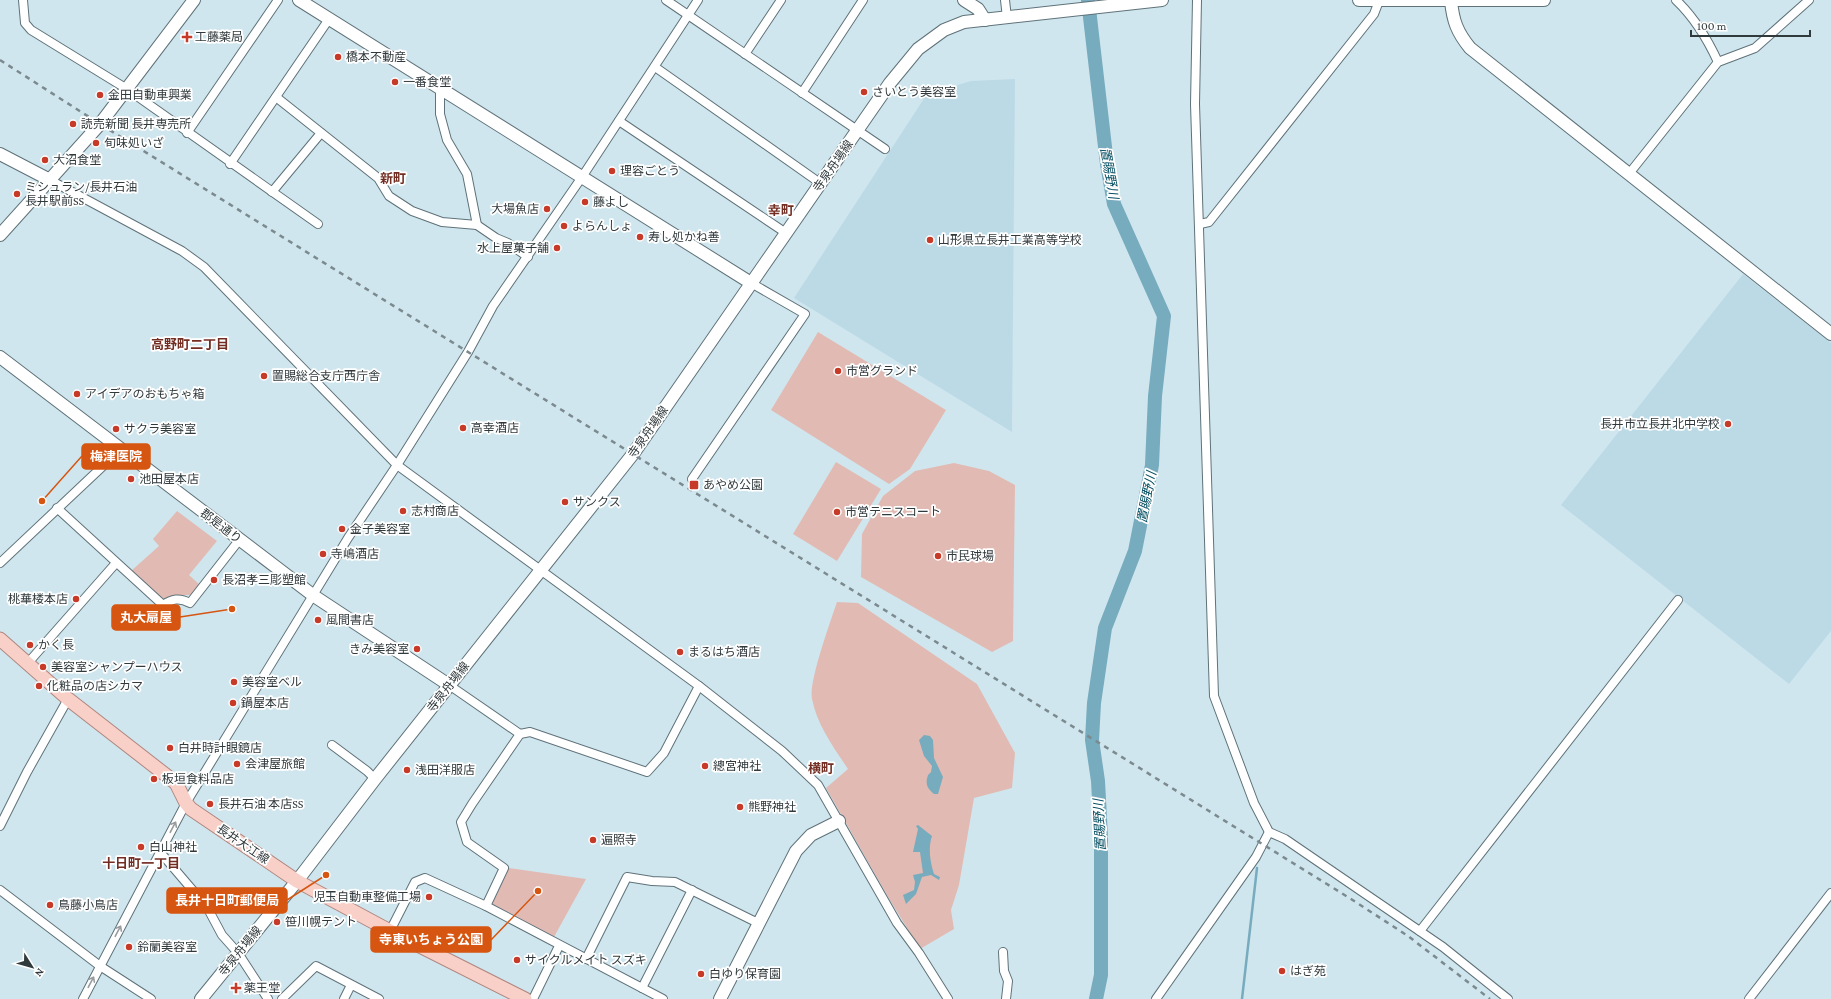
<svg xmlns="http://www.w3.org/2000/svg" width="1831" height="999" viewBox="0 0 1831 999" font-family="'Crimson Pro','Noto Sans JP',serif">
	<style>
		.built { fill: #bcdae6 }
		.green { fill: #e1bbb3 }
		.water { fill: #77abbe }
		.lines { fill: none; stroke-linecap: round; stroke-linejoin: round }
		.stream { stroke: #77abbe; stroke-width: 2.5 }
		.river { stroke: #77abbe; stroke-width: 14 }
		.street-casing { stroke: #5f7279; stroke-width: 10 }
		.secondary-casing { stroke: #5f7279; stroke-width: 14 }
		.primary-casing { stroke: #af867f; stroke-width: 15 }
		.street { stroke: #fff; stroke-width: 8 }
		.secondary { stroke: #fff; stroke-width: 12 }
		.primary { stroke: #f8d0c8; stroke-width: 13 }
		.rail { stroke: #7b8a8f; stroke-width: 2.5; stroke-dasharray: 5 5; stroke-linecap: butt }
		.oneway { stroke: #989c9e }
		.poi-dot { fill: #c73a28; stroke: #fff; stroke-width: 1.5 }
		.labels { text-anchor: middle; stroke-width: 3.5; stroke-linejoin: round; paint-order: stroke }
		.poi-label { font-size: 12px; fill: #30393c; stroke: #fff; text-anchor: start }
		.street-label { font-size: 12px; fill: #30393c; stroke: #fff }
		.water-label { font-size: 13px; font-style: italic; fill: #004c60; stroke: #fff }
		.neighbourhood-label { font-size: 13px; font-weight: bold; fill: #732e23; stroke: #fff }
		.leader { fill: none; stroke: #d65611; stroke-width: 1.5 }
		.callout-dot { fill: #d65611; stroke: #fff; stroke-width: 1.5 }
		.callout { fill: #d65611; stroke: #d65611; stroke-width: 1.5 }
		.callout-label { font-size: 13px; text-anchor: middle; font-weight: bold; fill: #fff }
	</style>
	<rect width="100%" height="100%" fill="#d0e6ee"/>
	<g class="built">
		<path d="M1015,79L1012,432L794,298L927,94L971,81Z"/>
		<path d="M1743,274L1831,343V631L1789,684L1561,505Z"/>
	</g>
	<g class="green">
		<path d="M818,332L946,410L910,469L889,484L771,410Z"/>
		<path d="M836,462L881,489L837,561L793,534Z"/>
		<path d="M954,463L989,471L1015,485L1013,641L992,652L861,577L862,534L883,496L915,471Z"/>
		<path d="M177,511L217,541L189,575L200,585L191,595H177L163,600L131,571L159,546L153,539Z"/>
		<path d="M837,602L858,603L977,684L1015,753L1012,788L974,798L959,885L951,910L954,929L920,949L888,897L826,788L848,769C834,748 817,725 812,699C808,683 831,620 837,602Z"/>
		<path d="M509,868L586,879L554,937L492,904Z"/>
	</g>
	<g class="water">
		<path d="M924,735L930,736L933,740L934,758L943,777L938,794H934C927,788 925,784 928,775L931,772L932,766L924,756L919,740Z"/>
		<path d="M918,825L932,836C928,847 930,862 934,874L940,877L939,880L931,875L922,877L916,894L906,904L903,895L914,890L915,882L913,875L923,873L920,852H913L918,829L916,826Z"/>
	</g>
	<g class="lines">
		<path class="stream" d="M1242,999L1257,868"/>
		<path class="river" d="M1088,0L1107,164L1114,204L1164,316L1155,396L1152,465L1135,551L1105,628L1094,703L1092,740L1098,781L1101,837V975L1096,999"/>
		<defs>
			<g id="street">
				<path d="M23,0L25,23L31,30L127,89L318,224"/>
				<path d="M666,0L885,149"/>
				<path d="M1005,0L1007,18"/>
				<path d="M1197,0L1195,104L1214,696L1254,803L1269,832L1285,839L1443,947L1508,999"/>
				<path d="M1676,0C1695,18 1707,38 1718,62"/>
				<path d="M745,54L781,0"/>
				<path d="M655,67L820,183"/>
				<path d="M440,88V114L447,140L467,174L477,225"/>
				<path d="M802,93L863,0"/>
				<path d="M276,97L378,178L389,196L412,211L442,222L477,225L496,238L508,243L528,257"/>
				<path d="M619,121L786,233"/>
				<path d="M187,133L278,0"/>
				<path d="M230,164L329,19"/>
				<path d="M1628,175L1718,62L1755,48L1809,0"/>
				<path d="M50,180L182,251L204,267L397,465L699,686L782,751L818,785L897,923L919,953L948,999"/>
				<path d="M272,192L321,133"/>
				<path d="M1200,224L1209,222L1374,14L1379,1"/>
				<path d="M692,479L805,314L751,283"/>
				<path d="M57,508L163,605C172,599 179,597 190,603L240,539"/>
				<path d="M0,563L121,449"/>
				<path d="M27,664L116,563"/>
				<path d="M449,685L520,734"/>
				<path d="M332,745L367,771L375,779"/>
				<path d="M0,826L27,772L68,699"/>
				<path d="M160,852L207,907L222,935L238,953L268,999"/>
				<path d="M0,890L100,966L151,999"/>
				<path d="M486,906L504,868L467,842L461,822L472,804L520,734L530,732L647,772L664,753L699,686"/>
				<path d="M390,931L415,882L425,878L486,906L663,999"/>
				<path d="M1420,931L1678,600"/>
				<path d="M1003,952L1004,971L1008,981L1006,999"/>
				<path d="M586,959L627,877L652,881L675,882L758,923"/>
				<path d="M642,988L692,890"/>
				<path d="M83,999L186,803L348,538L397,465L468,352L493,306L582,177L698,0"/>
				<path d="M282,999L316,966L379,999"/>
				<path d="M344,999L351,985"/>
				<path d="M533,999L559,946"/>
				<path d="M1156,999L1256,857L1269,832"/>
				<path d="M1749,999L1831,893"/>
			</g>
			<g id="secondary">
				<path d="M299,0L751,283"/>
				<path d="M964,0L978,9L985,20"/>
				<path d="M1359,0H1544"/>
				<path d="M1451,1C1453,21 1457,32 1470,48L1831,334"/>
				<path d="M0,154L50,180"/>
				<path d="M0,235L100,124L194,0"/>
				<path d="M0,357L314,596L449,685"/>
				<path d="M201,999L297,881L375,779L633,454L890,83L918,49L944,30L964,22L1162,0"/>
				<path d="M720,999L796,851L811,835L839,821"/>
			</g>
			<path id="primary" d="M0,639L68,699L176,783L186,803L191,809L297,881L390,931L525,999"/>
		</defs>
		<use href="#street" class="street-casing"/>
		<use href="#secondary" class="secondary-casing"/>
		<use href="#primary" class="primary-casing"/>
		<use href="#street" class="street"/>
		<use href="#secondary" class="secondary"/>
		<use href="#primary" class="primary"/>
		<path class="rail" d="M0,60L100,124L1351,899L1408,936L1490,999"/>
	</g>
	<defs><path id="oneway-shaft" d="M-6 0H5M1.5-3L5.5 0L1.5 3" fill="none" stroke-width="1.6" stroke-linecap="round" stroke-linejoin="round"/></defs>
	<g class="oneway">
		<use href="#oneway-shaft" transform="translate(173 827) rotate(-62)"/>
		<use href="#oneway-shaft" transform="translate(118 931) rotate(-62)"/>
		<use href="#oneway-shaft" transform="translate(91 982) rotate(-62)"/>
	</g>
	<g class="poi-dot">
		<path d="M185 31h4v4h4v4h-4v4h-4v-4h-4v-4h4z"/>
		<circle cx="338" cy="57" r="4"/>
		<circle cx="395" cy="82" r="4"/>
		<circle cx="864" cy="92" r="4"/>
		<circle cx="100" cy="95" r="4"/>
		<circle cx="73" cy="124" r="4"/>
		<circle cx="96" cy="143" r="4"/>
		<circle cx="45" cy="160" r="4"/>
		<circle cx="612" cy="171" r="4"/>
		<circle cx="17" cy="194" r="4"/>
		<circle cx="585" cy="202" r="4"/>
		<circle cx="547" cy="209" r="4"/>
		<circle cx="564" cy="226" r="4"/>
		<circle cx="640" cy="237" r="4"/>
		<circle cx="930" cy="240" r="4"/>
		<circle cx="557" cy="248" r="4"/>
		<circle cx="838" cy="371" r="4"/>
		<circle cx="264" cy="376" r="4"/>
		<circle cx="77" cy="394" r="4"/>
		<circle cx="1728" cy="424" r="4"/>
		<circle cx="463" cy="428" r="4"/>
		<circle cx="116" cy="429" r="4"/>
		<circle cx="131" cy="479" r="4"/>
		<rect x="689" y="480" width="10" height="10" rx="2"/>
		<circle cx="565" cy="502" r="4"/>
		<circle cx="403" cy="511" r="4"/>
		<circle cx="837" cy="512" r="4"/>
		<circle cx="342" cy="529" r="4"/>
		<circle cx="323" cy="554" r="4"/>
		<circle cx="938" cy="556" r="4"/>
		<circle cx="214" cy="580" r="4"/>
		<circle cx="76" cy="599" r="4"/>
		<circle cx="318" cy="620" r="4"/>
		<circle cx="30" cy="645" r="4"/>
		<circle cx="417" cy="649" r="4"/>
		<circle cx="680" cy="652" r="4"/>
		<circle cx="43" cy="667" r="4"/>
		<circle cx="234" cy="682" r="4"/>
		<circle cx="39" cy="686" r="4"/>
		<circle cx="233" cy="703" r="4"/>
		<circle cx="170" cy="748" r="4"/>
		<circle cx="237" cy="764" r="4"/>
		<circle cx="705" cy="766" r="4"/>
		<circle cx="407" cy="770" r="4"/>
		<circle cx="154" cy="779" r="4"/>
		<circle cx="210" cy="804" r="4"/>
		<circle cx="740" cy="807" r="4"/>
		<circle cx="593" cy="840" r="4"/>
		<circle cx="141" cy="847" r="4"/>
		<circle cx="429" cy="897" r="4"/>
		<circle cx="50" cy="905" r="4"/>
		<circle cx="277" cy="922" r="4"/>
		<circle cx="129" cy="947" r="4"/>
		<circle cx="517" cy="960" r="4"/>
		<circle cx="1282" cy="971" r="4"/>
		<circle cx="701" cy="974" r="4"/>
		<path d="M234 982h4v4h4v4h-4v4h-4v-4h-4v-4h4z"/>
	</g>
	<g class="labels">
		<g class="poi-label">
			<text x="195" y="41">工藤薬局</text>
			<text x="346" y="61">橋本不動産</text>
			<text x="403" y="86">一番食堂</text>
			<text x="872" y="96">さいとう美容室</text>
			<text x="108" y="99">金田自動車興業</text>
			<text x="81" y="128">読売新聞 長井専売所</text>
			<text x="104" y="147">旬味処いざ</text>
			<text x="53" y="164">大沼食堂</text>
			<text x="620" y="175">理容ごとう</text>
			<text x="25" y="191">ミシュラン/長井石油<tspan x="25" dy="14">長井駅前SS</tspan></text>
			<text x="593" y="206">藤よし</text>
			<text x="539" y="213" text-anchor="end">大場魚店</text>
			<text x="572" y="230">よらんしょ</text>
			<text x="648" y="241">寿し処かね善</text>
			<text x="938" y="244">山形県立長井工業高等学校</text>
			<text x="549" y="252" text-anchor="end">水上屋菓子舗</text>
			<text x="846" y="375">市営グランド</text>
			<text x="272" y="380">置賜総合支庁西庁舎</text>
			<text x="85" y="398">アイデアのおもちゃ箱</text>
			<text x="1720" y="428" text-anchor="end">長井市立長井北中学校</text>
			<text x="471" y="432">高幸酒店</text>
			<text x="124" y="433">サクラ美容室</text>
			<text x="139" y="483">池田屋本店</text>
			<text x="703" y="489">あやめ公園</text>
			<text x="573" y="506">サンクス</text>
			<text x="411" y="515">志村商店</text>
			<text x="845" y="516">市営テニスコート</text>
			<text x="350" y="533">金子美容室</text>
			<text x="331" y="558">寺嶋酒店</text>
			<text x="946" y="560">市民球場</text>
			<text x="222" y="584">長沼孝三彫塑館</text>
			<text x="68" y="603" text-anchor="end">桃華楼本店</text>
			<text x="326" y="624">風間書店</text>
			<text x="38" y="649">かく長</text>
			<text x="409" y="653" text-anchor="end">きみ美容室</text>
			<text x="688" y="656">まるはち酒店</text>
			<text x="51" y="671">美容室シャンプーハウス</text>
			<text x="242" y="686">美容室ベル</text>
			<text x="47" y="690">化粧品の店シカマ</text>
			<text x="241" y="707">鍋屋本店</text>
			<text x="178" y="752">白井時計眼鏡店</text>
			<text x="245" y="768">会津屋旅館</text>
			<text x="713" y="770">總宮神社</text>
			<text x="415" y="774">浅田洋服店</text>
			<text x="162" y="783">板垣食料品店</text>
			<text x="218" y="808">長井石油 本店SS</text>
			<text x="748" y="811">熊野神社</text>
			<text x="601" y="844">遍照寺</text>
			<text x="149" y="851">白山神社</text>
			<text x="421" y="901" text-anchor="end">児玉自動車整備工場</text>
			<text x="58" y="909">鳥藤小鳥店</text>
			<text x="285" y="926">笹川幌テント</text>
			<text x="137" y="951">鈴蘭美容室</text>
			<text x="525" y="964">サイクルメイト スズキ</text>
			<text x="1290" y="975">はぎ苑</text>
			<text x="709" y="978">白ゆり保育園</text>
			<text x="244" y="992">薬王堂</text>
		</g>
		<g class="street-label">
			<text transform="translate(833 166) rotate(-55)" y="4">寺泉舟場線</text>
			<text transform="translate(648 432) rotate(-55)" y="4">寺泉舟場線</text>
			<text transform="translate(221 526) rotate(37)" y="4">郡是通り</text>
			<text transform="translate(448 687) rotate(-52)" y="4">寺泉舟場線</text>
			<text transform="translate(243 844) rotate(34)" y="4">長井大江線</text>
			<text transform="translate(240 951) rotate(-51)" y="4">寺泉舟場線</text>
		</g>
		<g class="water-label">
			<text transform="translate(1110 173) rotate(80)" y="5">置賜野川</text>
			<text transform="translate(1146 497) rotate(-79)" y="5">置賜野川</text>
			<text transform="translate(1099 825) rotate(-93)" y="5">置賜野川</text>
		</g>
		<g class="neighbourhood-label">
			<text x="393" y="183">新町</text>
			<text x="781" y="215">幸町</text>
			<text x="190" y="349">高野町二丁目</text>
			<text x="821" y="773">横町</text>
			<text x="141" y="868">十日町一丁目</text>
		</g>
	</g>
	<path class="leader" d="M42 501L82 456M232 609L180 617M326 875L287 900M538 891L491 940"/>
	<g class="callout-dot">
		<circle cx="42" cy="501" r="4"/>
		<circle cx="232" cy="609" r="4"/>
		<circle cx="326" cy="875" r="4"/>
		<circle cx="538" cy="891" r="4"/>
	</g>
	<g class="callout">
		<rect x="82" y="444" width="68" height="25" rx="4"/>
		<rect x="112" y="605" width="68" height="25" rx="4"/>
		<rect x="167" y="888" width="120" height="25" rx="4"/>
		<rect x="371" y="927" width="120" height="25" rx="4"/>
	</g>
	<g class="callout-label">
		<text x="116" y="461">梅津医院</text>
		<text x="146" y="622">丸大扇屋</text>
		<text x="227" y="905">長井十日町郵便局</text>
		<text x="431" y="944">寺東いちょう公園</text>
	</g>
	<g transform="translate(32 967) rotate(127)" stroke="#ffffff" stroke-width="3" paint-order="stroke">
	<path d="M0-3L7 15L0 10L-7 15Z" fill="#30393c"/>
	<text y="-6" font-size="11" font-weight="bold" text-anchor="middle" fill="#30393c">N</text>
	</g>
	<path d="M1691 30v6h119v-6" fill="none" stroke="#30393c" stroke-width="2"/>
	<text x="1697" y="30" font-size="12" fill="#30393c" stroke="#ffffff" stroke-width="3" paint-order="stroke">100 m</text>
</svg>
